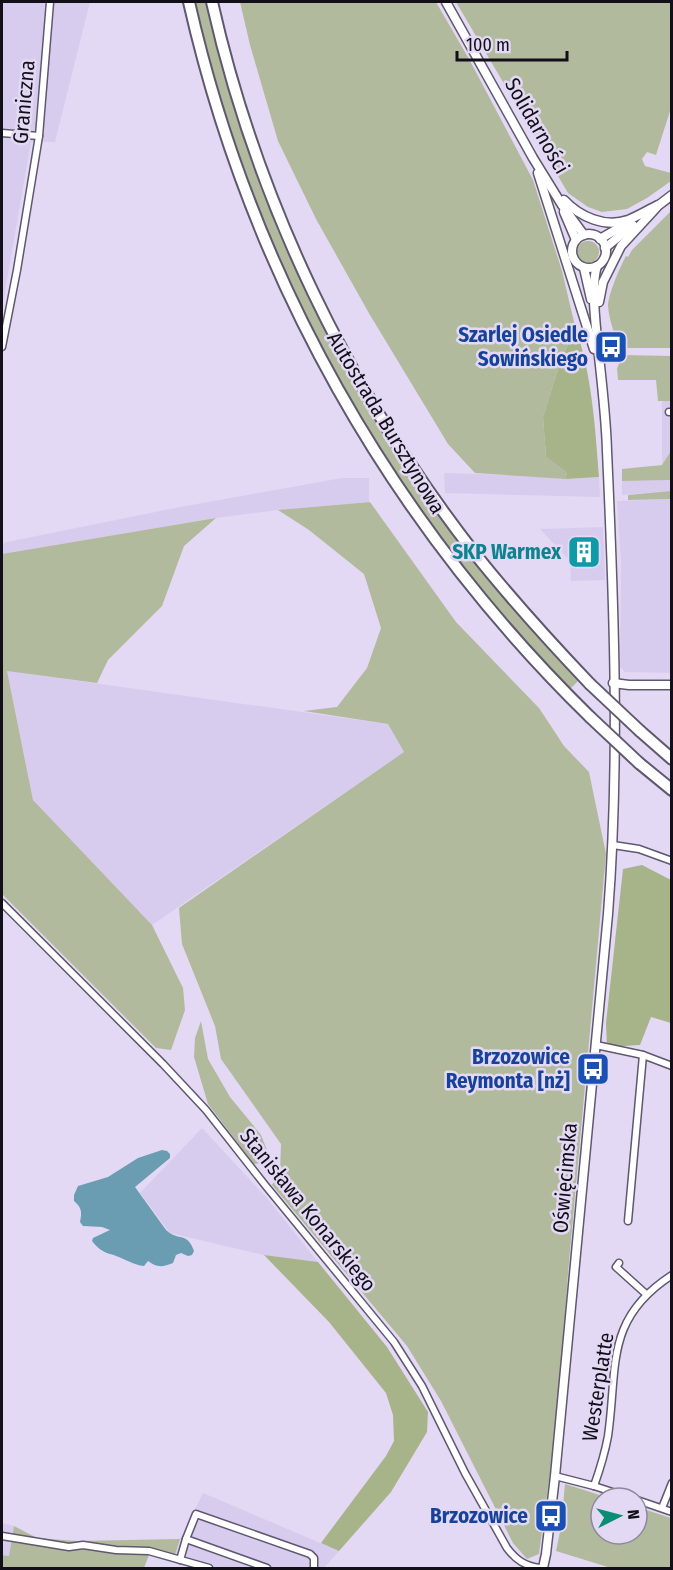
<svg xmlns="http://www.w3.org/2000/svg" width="673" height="1570" viewBox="0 0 673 1570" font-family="'Fira Sans Condensed',sans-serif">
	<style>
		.built { fill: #d8ccee }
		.green { fill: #b1ba9c }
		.forest { fill: #a7b388 }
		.water { fill: #6b9db2 }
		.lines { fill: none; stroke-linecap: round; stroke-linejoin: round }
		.street-casing { stroke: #60586f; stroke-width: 9 }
		.secondary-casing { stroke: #60586f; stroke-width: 11 }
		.highway-casing { stroke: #60586f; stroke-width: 14 }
		.street { stroke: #fff; stroke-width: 6 }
		.secondary { stroke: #fff; stroke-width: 8 }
		.highway { stroke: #fff; stroke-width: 10 }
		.highway-bridge-casing { stroke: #60586f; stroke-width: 14; stroke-linecap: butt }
		.highway-bridge { stroke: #fff; stroke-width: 10 }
		.labels { text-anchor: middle; stroke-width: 5; stroke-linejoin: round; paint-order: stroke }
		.street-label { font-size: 21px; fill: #120f18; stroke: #e3d9f4 }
		.transit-label { font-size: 21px; font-weight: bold; fill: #164399; stroke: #e3d9f4; text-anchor: end }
		.culture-label { font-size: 21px; font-weight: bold; fill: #0d838f; stroke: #e3d9f4; text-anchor: end }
	</style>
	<rect width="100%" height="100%" fill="#e3d9f4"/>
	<g class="built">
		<path d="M2,2H90L55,142H31L2,309Z"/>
		<path d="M662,401H671V451L662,465Z"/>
		<path d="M444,473L509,475L565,479L599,477L600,497L445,493Z"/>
		<path d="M342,478H369V502L278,510L216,518L2,554V543L180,507Z"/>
		<path d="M671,480V491L622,495V481Z"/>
		<path d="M671,499V673L625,672L620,667L621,563L617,501Z"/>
		<path d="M603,527L605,580L571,581L570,561L540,529Z"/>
		<path d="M7,671L388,724L404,752L152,925L33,800Z"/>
		<path d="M202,1128L267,1198L318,1262L264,1255L170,1233L140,1193Z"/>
		<path d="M203,1493L339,1551L324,1568H209L174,1558L180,1539Z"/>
		<path d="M2,1523L14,1526L9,1556L2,1555Z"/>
	</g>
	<g class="green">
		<path d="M195,2H206L224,73L244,135L277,224L308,293L387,436L579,680L570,689C534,651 498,612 465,570C453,555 442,539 430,523C317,367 238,189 195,2Z"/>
		<path d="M240,2H436L469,59L533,180L562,271L575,326L556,375L543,417L546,457L567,473L565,479L475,473L448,444L370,315L316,219L278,141L250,45Z"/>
		<path d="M456,2H671V108L656,155L647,152L642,159L645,166L671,173V181L647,198L627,209L602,212L588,207L568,193Z"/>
		<path d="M671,211V348H619C615,335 609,320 608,306C608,295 620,267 626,256L628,257L632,250Z"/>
		<circle cx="588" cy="252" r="11"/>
		<path d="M622,355L671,356V401H658L656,380H618L617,369Z"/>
		<path d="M671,451V480L622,481V469L662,465Z"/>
		<path d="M671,491V499L628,500V495Z"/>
		<path d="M370,502L456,622L539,708L564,746L589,772L606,854L568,1273L558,1414L539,1554L527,1559L513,1543L441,1401L407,1346L272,1185L280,1172L281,1144L221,1059L215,1026L182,944L179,908L404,752L388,724L304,711L337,707L367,668L381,628L364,574L309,530L278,510Z"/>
		<path d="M216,518L184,546L162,606L108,660L97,683L7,671L33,800L152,925L183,988L185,1010L171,1050L156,1048L2,894V554Z"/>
		<path d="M201,1021L208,1059L230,1097L261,1135L267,1150L263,1163L254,1164L208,1104L194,1057L195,1038Z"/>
		<path d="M565,1484L609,1498H601V1534H637V1507L671,1518V1568H611L556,1551L561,1527Z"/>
		<path d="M14,1526L37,1538L77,1541L180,1539L174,1558L149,1555L144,1568H2V1555L9,1556Z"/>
	</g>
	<g class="forest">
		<path d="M575,326C592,374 595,426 599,477L565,479L567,473L546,457L543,417L556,375Z"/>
		<path d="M642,865L671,880V1023L651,1017L640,1045L607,1047L606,1023L623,869Z"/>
		<path d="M264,1255L318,1262L387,1347L428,1412L427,1432L391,1492L339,1551L321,1543L386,1456L394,1441L393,1415L386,1393L329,1322Z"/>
	</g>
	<path class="water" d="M162,1150L167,1151L170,1154V1158L135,1187L166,1230C179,1242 187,1231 194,1251L192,1255L188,1256L181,1253L176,1255L173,1263C163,1267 157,1268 148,1261L144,1266C134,1265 125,1259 116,1256C112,1254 107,1254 103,1251C99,1249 95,1245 92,1241L93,1238L110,1230L102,1227L83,1226L80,1222C82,1212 82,1208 74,1201V1195L78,1186L108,1177L138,1158Z"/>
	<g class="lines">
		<defs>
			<g id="street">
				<path d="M2,133L39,136"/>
				<path d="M2,347L17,270L39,136L50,2"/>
				<path d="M669,412H672"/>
				<path d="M613,845L639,849L672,861"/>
				<path d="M2,903L163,1064L206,1110L265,1185L394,1342L422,1386L465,1473L507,1548C516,1560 525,1566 540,1568"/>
				<path d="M596,1045L643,1055L672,1066"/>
				<path d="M628,1221L643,1055"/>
				<path d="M619,1263L616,1267L646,1294"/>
				<path d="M555,1476L594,1486L631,1498"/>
				<path d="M594,1486C600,1469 605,1453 608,1436C618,1367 604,1319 672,1275"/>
				<path d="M637,1500L672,1512"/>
				<path d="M662,1508L672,1483"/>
				<path d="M2,1536L69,1547L83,1545L116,1550L149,1551L209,1568"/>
				<path d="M186,1539L267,1568"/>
				<path d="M180,1560L186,1539L196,1514L310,1554L314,1558V1568"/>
			</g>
			<g id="secondary">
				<path d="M446,2L533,158L562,205L584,235"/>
				<path d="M538,173L594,349"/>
				<path d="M564,200C580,217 605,228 628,220C638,216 648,210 658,205"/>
				<path d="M655,208L672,195"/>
				<path d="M564,212L576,240"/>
				<circle cx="589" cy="251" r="17"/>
				<path d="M600,239L629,222"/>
				<path d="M605,248L633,225"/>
				<path d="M584,268L591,299"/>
				<path d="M599,302L603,282L621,246L656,208"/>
				<path d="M613,683L629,685H672"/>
				<path d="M543,1568L546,1554L555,1476L608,914C620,761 614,605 607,451C606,414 601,376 597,338C595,319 591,284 597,266"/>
			</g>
			<g id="highway">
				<path d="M189,2C251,276 390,521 590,717"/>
				<path d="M212,2C257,202 349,393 476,555C512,600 551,643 590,684"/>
				<path d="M640,731L672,759"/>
				<path d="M639,763L672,790"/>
			</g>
		</defs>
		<use href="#street" class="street-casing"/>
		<use href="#secondary" class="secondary-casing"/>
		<use href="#highway" class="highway-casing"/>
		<use href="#street" class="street"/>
		<use href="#secondary" class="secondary"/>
		<use href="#highway" class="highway"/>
		<defs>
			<g id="highway-bridge">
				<path d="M590,684L640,731"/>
				<path d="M590,717L639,763"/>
			</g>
		</defs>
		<use href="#highway-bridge" class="highway-bridge-casing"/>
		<use href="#highway-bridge" class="highway-bridge"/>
	</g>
	<defs>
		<symbol id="bus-square" viewBox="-11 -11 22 22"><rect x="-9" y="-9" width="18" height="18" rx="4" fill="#1a4fb4" stroke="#e3d9f4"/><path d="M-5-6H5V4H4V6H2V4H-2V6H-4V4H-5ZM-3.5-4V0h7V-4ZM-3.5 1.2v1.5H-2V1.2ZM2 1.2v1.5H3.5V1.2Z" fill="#fff"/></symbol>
		<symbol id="building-square" viewBox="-11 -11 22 22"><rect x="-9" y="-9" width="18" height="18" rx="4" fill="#0f9aa8" stroke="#e3d9f4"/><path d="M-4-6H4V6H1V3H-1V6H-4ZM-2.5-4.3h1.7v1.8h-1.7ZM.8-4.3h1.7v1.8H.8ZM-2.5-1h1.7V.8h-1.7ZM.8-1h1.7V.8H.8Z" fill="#fff"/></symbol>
	</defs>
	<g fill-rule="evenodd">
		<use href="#bus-square" x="592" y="328" width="38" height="38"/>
		<use href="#building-square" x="565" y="533" width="38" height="38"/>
		<use href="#bus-square" x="574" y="1050" width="38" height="38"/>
		<use href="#bus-square" x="532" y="1497" width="38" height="38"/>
	</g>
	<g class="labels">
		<g class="street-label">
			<text transform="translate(24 102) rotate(-85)" y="7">Graniczna</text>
			<text transform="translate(537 126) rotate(60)" y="7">Solidarności</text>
			<text transform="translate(386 423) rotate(59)" y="7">Autostrada Bursztynowa</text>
			<text transform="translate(565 1178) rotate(-85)" y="7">Oświęcimska</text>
			<text transform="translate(308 1210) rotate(51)" y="7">Stanisława Konarskiego</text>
			<text transform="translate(598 1387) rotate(-81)" y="7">Westerplatte</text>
		</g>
		<g class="transit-label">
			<text x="588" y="342">Szarlej Osiedle<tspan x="588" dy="24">Sowińskiego</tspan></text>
			<text x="570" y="1064">Brzozowice<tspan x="570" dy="24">Reymonta [nż]</tspan></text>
			<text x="528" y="1523">Brzozowice</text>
		</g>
		<g class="culture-label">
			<text x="561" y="559">SKP Warmex</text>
		</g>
	</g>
	<rect width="673" height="1570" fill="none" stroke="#120f18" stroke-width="6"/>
	<g transform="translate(619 1516) rotate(84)"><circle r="28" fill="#e3d9f4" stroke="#8f889c" stroke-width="1.5"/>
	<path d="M0-4.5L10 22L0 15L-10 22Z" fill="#098d74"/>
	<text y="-9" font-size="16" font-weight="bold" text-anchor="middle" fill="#120f18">N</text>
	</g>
	<path d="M457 51v9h110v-9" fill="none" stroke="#120f18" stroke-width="3"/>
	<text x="466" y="51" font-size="18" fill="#120f18" stroke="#e3d9f4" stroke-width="4.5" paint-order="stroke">100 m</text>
</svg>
